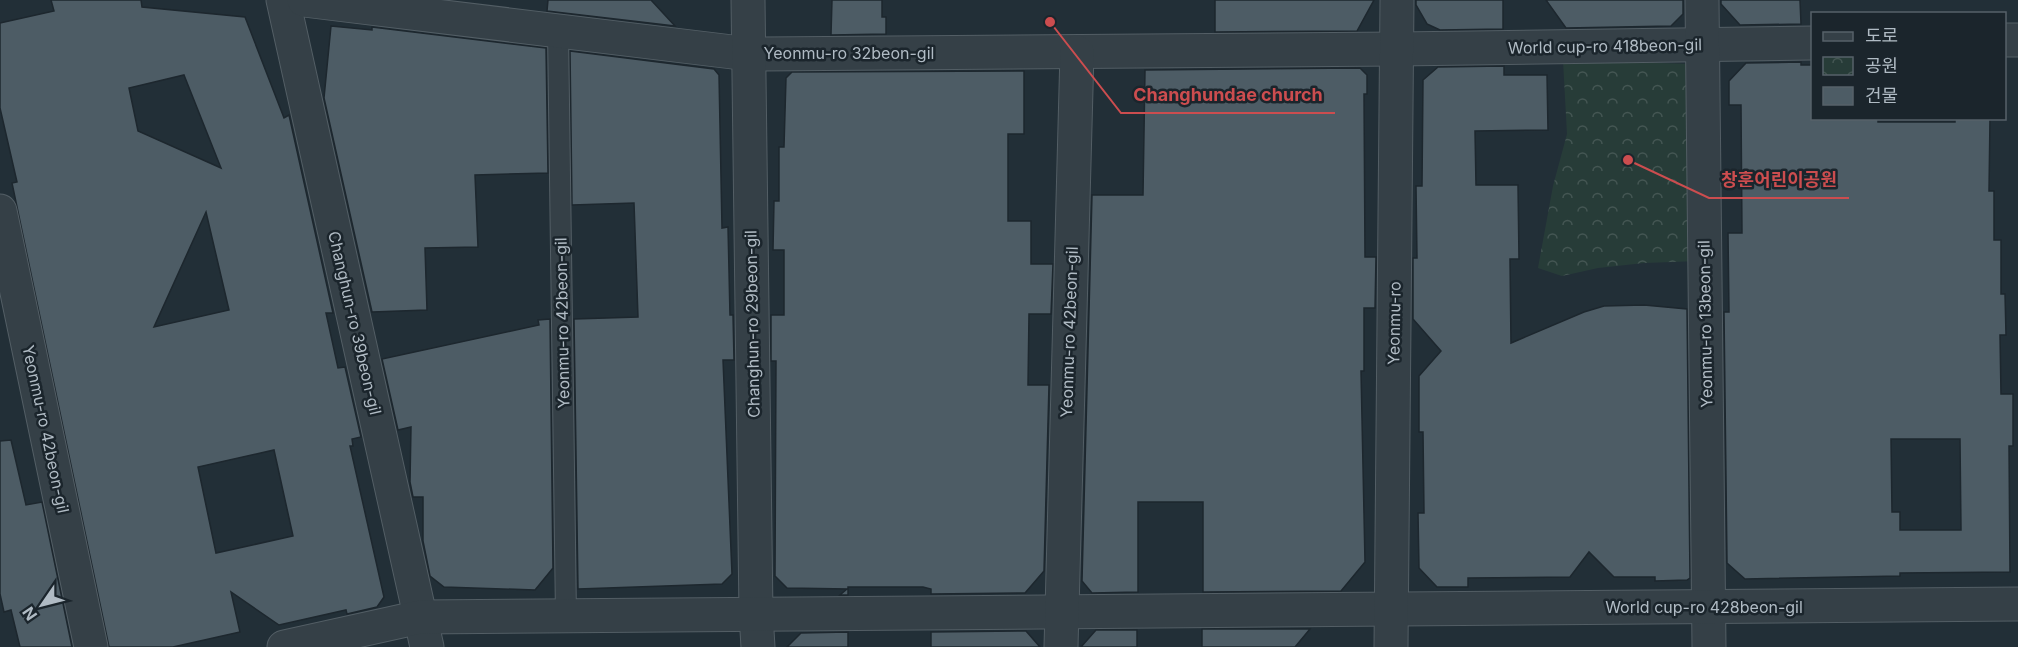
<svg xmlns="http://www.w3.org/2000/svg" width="2018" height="647" viewBox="0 0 2018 647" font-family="Inter,'Noto Sans KR',sans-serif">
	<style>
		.park { fill: url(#park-crowns) }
		.building { fill: #4d5c65; stroke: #1d272e; stroke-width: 1.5; fill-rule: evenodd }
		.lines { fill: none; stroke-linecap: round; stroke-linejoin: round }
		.service-casing { stroke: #535e65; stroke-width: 22 }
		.minor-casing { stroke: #535e65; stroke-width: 35 }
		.tertiary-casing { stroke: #535e65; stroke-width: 35 }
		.service { stroke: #354047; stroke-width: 20 }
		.minor { stroke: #354047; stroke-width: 33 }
		.tertiary { stroke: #354047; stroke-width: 33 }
		.labels { text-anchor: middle; stroke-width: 5; stroke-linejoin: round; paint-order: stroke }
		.street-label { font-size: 16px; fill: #b0bbc4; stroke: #1b252c }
		.leader { fill: none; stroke: #cc4d4f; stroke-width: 2 }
		.callout-dot { fill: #cc4d4f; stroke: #1b252c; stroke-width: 2 }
		.callout-label { font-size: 18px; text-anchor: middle; font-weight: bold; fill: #cc4d4f; stroke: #1b252c; stroke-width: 5; stroke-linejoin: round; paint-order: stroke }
	</style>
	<defs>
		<pattern id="park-crowns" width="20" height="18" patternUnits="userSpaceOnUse" patternTransform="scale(1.5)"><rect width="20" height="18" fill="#273c38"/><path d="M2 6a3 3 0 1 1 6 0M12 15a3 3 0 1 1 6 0" fill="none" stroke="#445653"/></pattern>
	</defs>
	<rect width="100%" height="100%" fill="#222f37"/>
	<path class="park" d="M1563,60L1691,64L1699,261L1644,263L1598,268L1562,276L1538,268L1553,186L1567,134Z"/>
	<g class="building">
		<path d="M51,0H141L142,7L245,17L284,118L289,115L333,313H326L338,368L345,367L361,437L352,439L353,446H350L384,597L377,607L347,614L346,610L279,625L231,592L240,632L173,647H109L12,183L17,182L0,108V23L54,11ZM184,75L221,168L138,131L129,88ZM206,212L229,310L154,327ZM274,450L293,536L216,553L198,467Z"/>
		<path d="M548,0H651L675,26L547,11Z"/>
		<path d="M832,0H882V17H886V34L831,35Z"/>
		<path d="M1215,0H1374L1357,31L1215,32Z"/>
		<path d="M1416,0H1503V29L1440,30L1427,24L1416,5Z"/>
		<path d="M1546,0H1683V14L1671,26L1566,28Z"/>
		<path d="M1721,0H1800L1801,24L1740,25L1721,4Z"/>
		<path d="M331,26L372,30V27L546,48L548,173L475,175L478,247L425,248L427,310L372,312L324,98Z"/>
		<path d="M570,51L714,69L719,75L722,228L728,227L730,315H733L734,360H723L732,574L722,584L578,589L574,319L638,317L634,203L572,205Z"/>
		<path d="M1801,62V65H1812V118H1878V122H1955V119L1990,118L1989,191H1994V240H2001V294H2005L2006,335H2000L2001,394H2013V446H2009L2010,572L1900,573V576L1745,579L1727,563L1724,312H1729L1728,233H1742L1741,105H1729V81L1746,63ZM1891,439H1960L1961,530H1900V512H1892Z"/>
		<path d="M1504,66V75H1547L1548,130L1475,131L1476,185H1518L1519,259H1510L1511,343L1584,312L1604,306L1644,305L1687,309L1690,578L1687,580L1655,581V577H1614L1589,552L1570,577L1468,578V587H1437L1419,568L1418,513H1424L1423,432H1419V376L1441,351L1413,319V258H1417L1416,186H1422L1423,80L1438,67Z"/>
		<path d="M1360,68L1367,75V94H1364L1365,257H1376L1375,308H1364V371H1361L1365,562L1341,591L1203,592V502H1138V592L1092,593L1082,581L1092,195H1143L1145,70Z"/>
		<path d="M1024,71V134H1008V221H1031V264H1053L1051,314H1029L1028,385H1049L1044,571L1025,593L931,594V589L923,587H848V595H840L847,589L787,588L775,576L776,361H771V315H784V250H773L774,201H779V147H784L786,78L792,72Z"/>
		<path d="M550,319L553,568L535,590L444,587L430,576L423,541V497H413L410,482L411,427L398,430L382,359L539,325L538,320Z"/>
		<path d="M11,440L26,505L42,502L72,647H20L11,610L4,612L0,594V441Z"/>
		<path d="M1202,629H1310L1295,647H1202Z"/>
		<path d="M1096,630H1137V647H1081Z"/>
		<path d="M1026,631L1040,647H931V632Z"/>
		<path d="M848,632V647H787L801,633Z"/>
	</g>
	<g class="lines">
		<defs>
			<path id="service" d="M558,31L566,616"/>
			<g id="minor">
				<path d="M283,0L427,647"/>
				<path d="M304,0L749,54L1398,49L1812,43"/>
				<path d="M748,0L756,614L758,647"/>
				<path d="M1702,0L1709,647"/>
				<path d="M2004,40H2018"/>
				<path d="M0,211L91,647"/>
				<path d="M284,647L420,617L2018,604"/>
				<path d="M1061,647L1077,52"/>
			</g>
			<path id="tertiary" d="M1391,647L1397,0"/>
		</defs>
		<use href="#service" class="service-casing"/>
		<use href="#minor" class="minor-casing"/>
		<use href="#tertiary" class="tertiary-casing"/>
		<use href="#service" class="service"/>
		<use href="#minor" class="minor"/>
		<use href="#tertiary" class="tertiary"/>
	</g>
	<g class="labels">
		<g class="street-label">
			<text transform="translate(1605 46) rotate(-1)" y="6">World cup-ro 418beon-gil</text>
			<text x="849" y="59">Yeonmu-ro 32beon-gil</text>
			<text transform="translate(355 323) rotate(77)" y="6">Changhun-ro 39beon-gil</text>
			<text transform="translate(562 323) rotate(-91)" y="6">Yeonmu-ro 42beon-gil</text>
			<text transform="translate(1394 323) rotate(-89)" y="6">Yeonmu-ro</text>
			<text transform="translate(752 324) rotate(-91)" y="6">Changhun-ro 29beon-gil</text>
			<text transform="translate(1705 324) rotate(-91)" y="6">Yeonmu-ro 13beon-gil</text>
			<text transform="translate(1069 332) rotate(-88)" y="6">Yeonmu-ro 42beon-gil</text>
			<text transform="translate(46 429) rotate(78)" y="6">Yeonmu-ro 42beon-gil</text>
			<text x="1704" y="613">World cup-ro 428beon-gil</text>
		</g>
	</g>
	<path class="leader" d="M1050 22L1121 113H1335M1628 160L1709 198H1849"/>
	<g class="callout-dot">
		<circle cx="1050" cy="22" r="6"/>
		<circle cx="1628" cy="160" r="6"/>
	</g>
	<g class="callout-label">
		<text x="1228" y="101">Changhundae church</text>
		<text x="1779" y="186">창훈어린이공원</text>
	</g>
	<rect x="1811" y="12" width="195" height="108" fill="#1b252c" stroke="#576169" stroke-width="1.5"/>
	<rect x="1823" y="32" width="30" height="9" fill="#354047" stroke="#576169" stroke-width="1.5"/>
	<text x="1865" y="42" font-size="18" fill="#b0bbc4">도로</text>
	<rect x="1823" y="57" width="30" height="18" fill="url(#park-crowns)" stroke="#576169" stroke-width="1.5"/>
	<text x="1865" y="72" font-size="18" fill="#b0bbc4">공원</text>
	<rect x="1823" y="87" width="30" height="18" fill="#4d5c65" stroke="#576169" stroke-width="1.5"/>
	<text x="1865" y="102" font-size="18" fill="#b0bbc4">건물</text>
	<g transform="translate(42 605) rotate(235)" stroke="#1b252c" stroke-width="4.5" paint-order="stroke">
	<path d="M0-4.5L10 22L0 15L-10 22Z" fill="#b0bbc4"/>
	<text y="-9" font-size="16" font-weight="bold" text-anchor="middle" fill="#b0bbc4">N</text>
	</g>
</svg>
